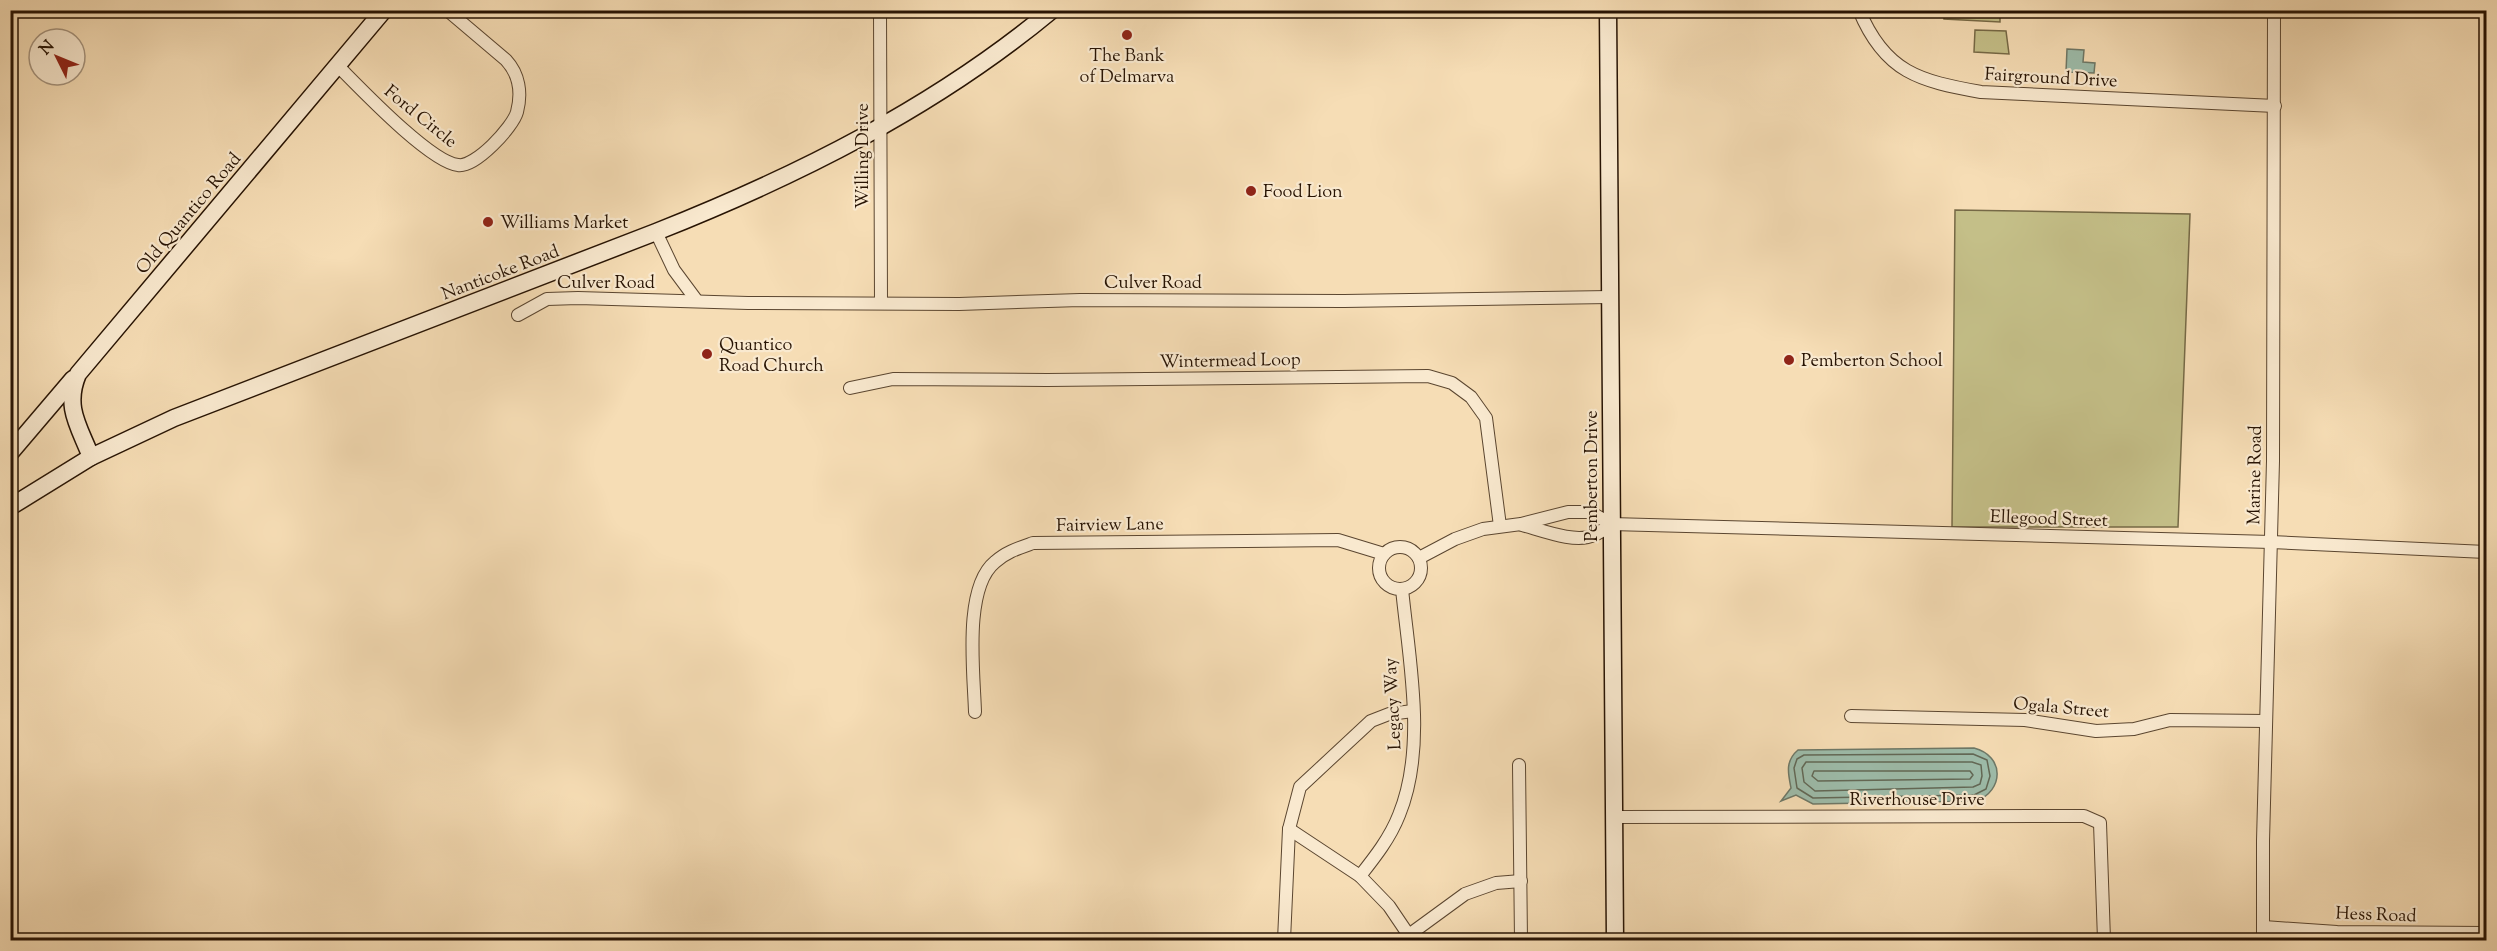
<svg xmlns="http://www.w3.org/2000/svg" width="2497" height="951" viewBox="0 0 2497 951" font-family="'Sorts Mill Goudy',serif">
	<style>
		.green { fill: #c4bf88; stroke: #766946; stroke-width: 1.5 }
		.water { fill: #9dbcaa; stroke: #6e7867; stroke-width: 1.5 }
		.lines { fill: none; stroke-linecap: round; stroke-linejoin: round }
		.shore { stroke: #626856; stroke-width: 1.5 }
		.street-casing { stroke: #5b4630; stroke-width: 14 }
		.secondary-casing { stroke: #271303; stroke-width: 19 }
		.street { stroke: #f9e9cf; stroke-width: 12 }
		.secondary { stroke: #f9e9cf; stroke-width: 16 }
		.poi-dot { fill: #8f2418; stroke: #f9e9cf; stroke-width: 2 }
		.labels { text-anchor: middle; stroke-width: 4.5; stroke-linejoin: round; paint-order: stroke }
		.poi-label { font-size: 18px; fill: #271303; stroke: #f9e9cf; text-anchor: start }
		.street-label { font-size: 18px; fill: #271303; stroke: #f9e9cf }
	</style>
	<rect width="100%" height="100%" fill="#f6ddb5"/>
	<filter id="stains"><feTurbulence type="fractalNoise" baseFrequency=".00333" numOctaves="4"/><feColorMatrix values="0 0 0 0 .2 0 0 0 0 .09 0 0 0 0 .02 0 0 0 .5 -.17"/></filter>
	<radialGradient id="worn" r=".72"><stop offset=".6" stop-color="#630" stop-opacity="0"/><stop offset="1" stop-color="#630" stop-opacity=".3"/></radialGradient>
	<g class="green">
		<path d="M1944,11H2000V22L1944,19Z"/>
		<path d="M1975,30L2006,31L2009,54L1974,52Z"/>
		<path d="M1955,210L2190,214L2178,527H1952Z"/>
	</g>
	<g class="water">
		<path d="M2067,49L2084,50L2083,62L2095,63L2094,73L2066,72Z"/>
		<path d="M1974,748C2005,756 2004,791 1976,801L1813,804L1796,795L1781,801L1791,788C1788,773 1785,761 1798,750Z"/>
	</g>
	<g class="lines">
		<g class="shore">
			<path d="M1973,754L1987,760L1990,776L1986,789L1974,795L1813,798L1797,788L1794,768L1797,759L1804,755Z"/>
			<path d="M1806,762H1972L1981,765L1982,776L1980,784L1973,787L1815,791L1804,782L1802,768Z"/>
			<path d="M1814,771H1970L1973,775L1970,779L1818,781L1812,776Z"/>
		</g>
		<defs>
			<g id="street">
				<path d="M880,10L881,302"/>
				<path d="M1859,10C1885,73 1920,81 1981,92L2275,106"/>
				<path d="M338,66C360,88 430,162 458,165C475,168 513,127 517,112C522,93 519,74 506,60L447,10"/>
				<path d="M656,232L674,270L697,301"/>
				<path d="M518,315L547,299L578,298L748,303L959,304L1080,300L1344,301L1610,297"/>
				<path d="M850,388L893,379L1047,380L1428,376L1452,383L1471,397L1486,418L1500,526"/>
				<path d="M1522,525C1541,530 1576,544 1594,535C1600,533 1606,528 1611,524"/>
				<circle cx="1400" cy="568" r="21"/>
				<path d="M1419,558L1455,539L1483,529L1521,524L1568,512H1590L1611,524L2271,542L2486,552"/>
				<path d="M975,712C974,674 963,588 995,562C1006,552 1019,548 1033,543L1338,540L1384,554"/>
				<path d="M1851,716L2025,720L2096,731L2134,729L2170,720L2266,721"/>
				<path d="M1519,765L1521,940"/>
				<path d="M1615,817L2084,816L2100,823L2104,940"/>
				<path d="M1289,829L1360,876L1389,906L1412,940"/>
				<path d="M1360,876C1375,857 1390,838 1399,815C1427,747 1409,660 1402,589"/>
				<path d="M2264,927L2337,932L2486,933"/>
				<path d="M1284,940L1289,829L1300,787L1371,721L1389,714L1413,711"/>
				<path d="M1402,940L1465,894L1496,883L1521,881"/>
				<path d="M2263,940V841L2273,461L2274,10"/>
			</g>
			<g id="secondary">
				<path d="M1608,10L1615,940"/>
				<path d="M10,453L73,379"/>
				<path d="M91,457C79,426 64,407 78,374L384,10"/>
				<path d="M10,507L91,457L174,418L656,232C797,176 934,108 1052,10"/>
			</g>
		</defs>
		<use href="#street" class="street-casing"/>
		<use href="#secondary" class="secondary-casing"/>
		<use href="#street" class="street"/>
		<use href="#secondary" class="secondary"/>
	</g>
	<g class="poi-dot">
		<circle cx="1127" cy="35" r="6"/>
		<circle cx="1251" cy="191" r="6"/>
		<circle cx="488" cy="222" r="6"/>
		<circle cx="707" cy="354" r="6"/>
		<circle cx="1789" cy="360" r="6"/>
	</g>
	<g class="labels">
		<g class="poi-label">
			<text x="1127" y="61" text-anchor="middle">The Bank<tspan x="1127" dy="21">of Delmarva</tspan></text>
			<text x="1263" y="197">Food Lion</text>
			<text x="500" y="228">Williams Market</text>
			<text x="719" y="350">Quantico<tspan x="719" dy="21">Road Church</tspan></text>
			<text x="1801" y="366">Pemberton School</text>
		</g>
		<g class="street-label">
			<text transform="translate(2051 77) rotate(3)" y="6">Fairground Drive</text>
			<text transform="translate(421 116) rotate(39)" y="6">Ford Circle</text>
			<text transform="translate(862 156) rotate(-90)" y="6">Willing Drive</text>
			<text transform="translate(188 213) rotate(-50)" y="6">Old Quantico Road</text>
			<text transform="translate(500 272) rotate(-21)" y="6">Nanticoke Road</text>
			<text x="606" y="288">Culver Road</text>
			<text x="1153" y="288">Culver Road</text>
			<text transform="translate(1230 360) rotate(-1)" y="6">Wintermead Loop</text>
			<text transform="translate(2254 475) rotate(-89)" y="6">Marine Road</text>
			<text transform="translate(1591 476) rotate(-90)" y="6">Pemberton Drive</text>
			<text transform="translate(2049 518) rotate(2)" y="6">Ellegood Street</text>
			<text transform="translate(1110 524) rotate(-1)" y="6">Fairview Lane</text>
			<text transform="translate(1392 704) rotate(-93)" y="6">Legacy Way</text>
			<text transform="translate(2061 707) rotate(5)" y="6">Ogala Street</text>
			<text x="1917" y="805">Riverhouse Drive</text>
			<text transform="translate(2376 914) rotate(2)" y="6">Hess Road</text>
		</g>
	</g>
	<rect width="2497" height="951" fill="none" stroke="#f6ddb5" stroke-width="36"/>
	<rect x="12" y="12" width="2473" height="927" fill="none" stroke="#271303" stroke-width="3"/>
	<rect x="18" y="18" width="2461" height="915" fill="none" stroke="#271303" stroke-width="1.5"/>
	<g transform="translate(57 57) rotate(313)"><circle r="28" fill="#f9e9cf" stroke="#a5937d" stroke-width="1.5"/>
	<path d="M0-4.5L10 22L0 15L-10 22Z" fill="#8f2418"/>
	<text y="-9" font-size="16" font-weight="bold" text-anchor="middle" fill="#271303">N</text>
	</g>
	<rect width="100%" height="100%" filter="url(#stains)"/>
	<rect width="100%" height="100%" fill="url(#worn)"/>
</svg>
